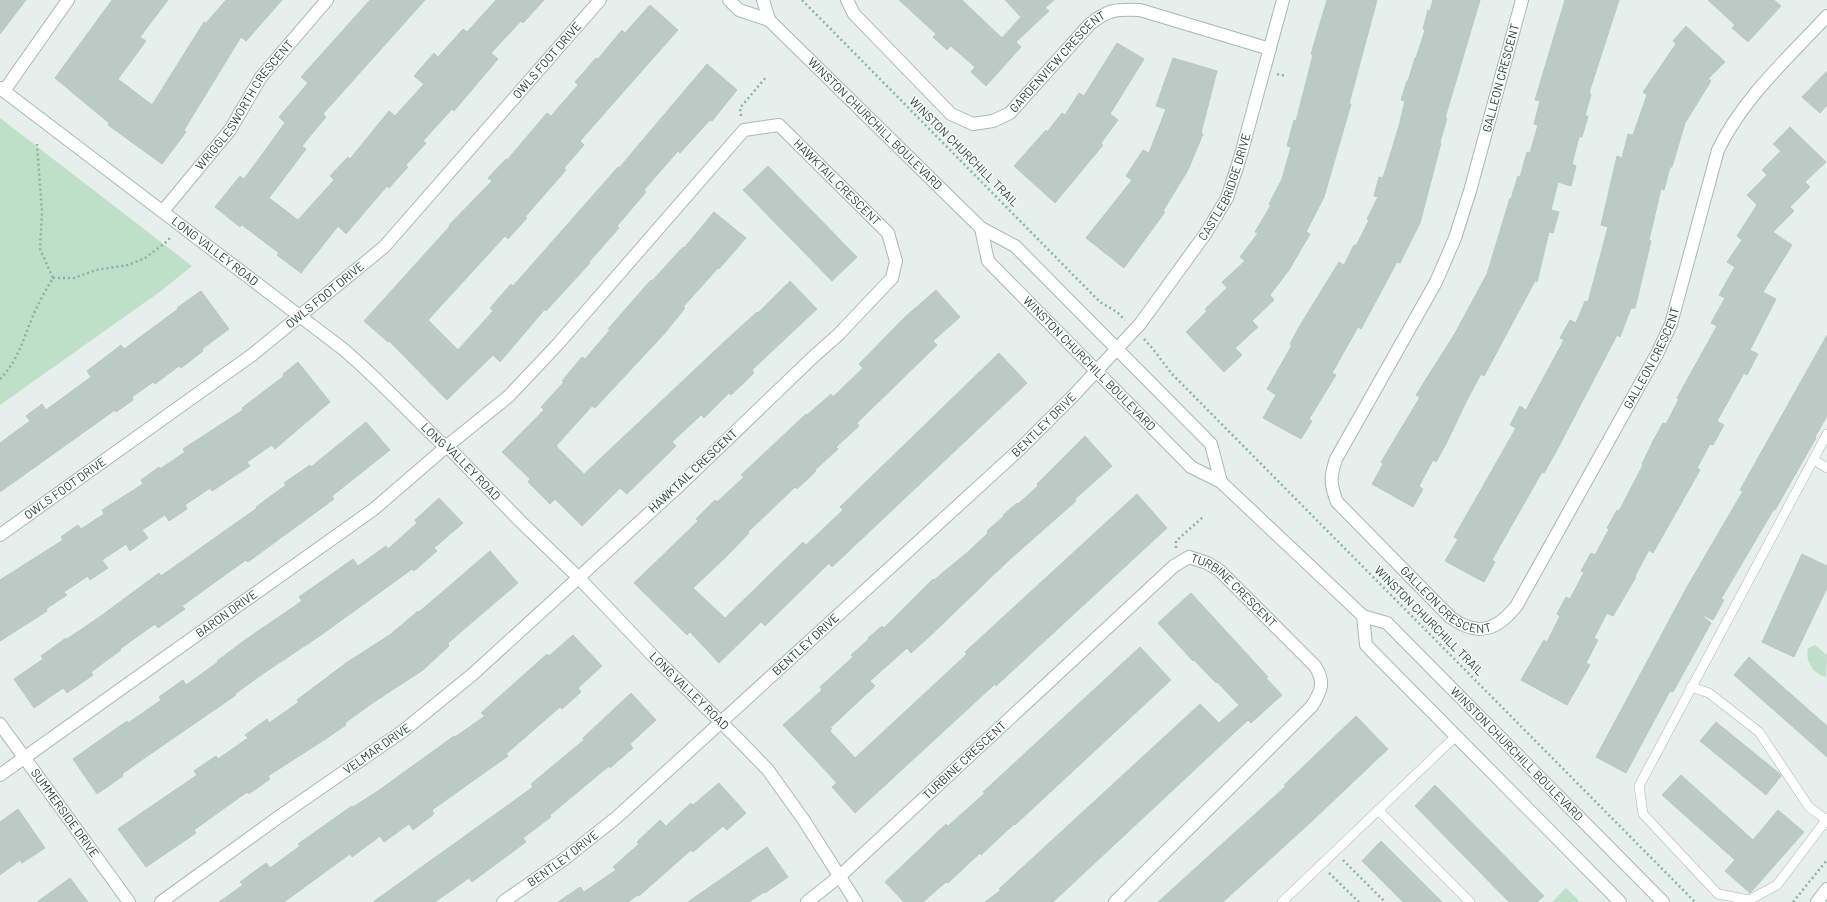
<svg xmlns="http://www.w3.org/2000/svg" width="1827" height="902" viewBox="0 0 1827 902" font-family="Barlow,sans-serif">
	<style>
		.green { fill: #bfe0c8 }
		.building { fill: #bbcac4; stroke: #b8c9c2 }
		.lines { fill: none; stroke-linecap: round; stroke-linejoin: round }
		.lane-casing { stroke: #a8b8b2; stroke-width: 10 }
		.street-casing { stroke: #a8b8b2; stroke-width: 14 }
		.secondary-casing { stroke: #a4bbb3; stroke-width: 14 }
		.path { stroke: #86b3a5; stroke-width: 2.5; stroke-dasharray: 2 3; stroke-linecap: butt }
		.lane { stroke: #fff; stroke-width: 9 }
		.street { stroke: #fff; stroke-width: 12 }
		.secondary { stroke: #fff; stroke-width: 12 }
		.labels { text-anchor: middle; stroke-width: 3; stroke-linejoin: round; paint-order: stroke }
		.street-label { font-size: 12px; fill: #24423a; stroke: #f7fbf9 }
	</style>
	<rect width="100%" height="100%" fill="#e6efeb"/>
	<g class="green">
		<path d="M0,118L192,266L161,291L0,405Z"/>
		<path d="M1815,645L1827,655L1826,677C1813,674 1805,661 1808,648Z"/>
		<path d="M1566,888L1580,902H1552Z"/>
	</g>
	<g class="building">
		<path d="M0,0H26L0,34Z"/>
		<path d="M112,0H168L140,37L146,41L118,79L152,105L204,22L206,23L226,0H282L246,41L241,37L184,130L186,132L162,164L108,125L109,123L55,78Z"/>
		<path d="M370,0H425L323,114L326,117L302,146L306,149L269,198L298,220L334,180L330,176L348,157L350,159L389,111L395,116L424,84L414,76L434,53L438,57L463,29L467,32L496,0H544L523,23L521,21L491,53L498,59L454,111L452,109L423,141L426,143L406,165L408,167L389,188L387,186L346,234L338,226L301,273L277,255L279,253L242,225L240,227L215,207L240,176L244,179L285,123L279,117L308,83L301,77Z"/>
		<path d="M899,0H962L1002,38L1021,17L1005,0H1054L1045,8L1049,11L1016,42L1021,47L986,86L971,72L975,67L951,46L947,50L933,37L936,34Z"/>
		<path d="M1327,0H1377L1349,104H1351L1324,197L1306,232L1310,234L1289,270L1270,295L1274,300L1252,321L1258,327L1235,348L1242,355L1224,372L1186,332L1207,311L1205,309L1227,288L1222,282L1245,261L1240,257L1258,233L1255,232L1271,205L1269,204L1282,179L1291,147L1287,146L1294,120L1296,121L1313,55L1311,54Z"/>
		<path d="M1433,0H1480L1445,118H1447L1440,142L1441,143L1420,223L1400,263L1397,262L1361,329L1358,327L1332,373L1336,375L1309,419L1312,421L1301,439L1263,418L1276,395L1267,389L1292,345L1290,344L1299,327L1339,262L1344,265L1354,245L1356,246L1369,220L1367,219L1378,197L1374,196L1379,177L1383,178L1399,126L1405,101L1401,100L1407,81H1408L1415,58H1416L1425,30L1423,29L1428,10L1430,11Z"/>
		<path d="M1565,0H1619L1589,93L1591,94L1585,116H1588L1582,137H1579L1572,164L1576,166L1571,186L1558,182L1551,210L1559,212L1553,233L1549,232L1537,282L1535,281L1484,376L1481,374L1467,400L1446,444L1436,462L1433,460L1419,486L1423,489L1413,507L1372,484L1383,464L1381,462L1420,397L1416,395L1454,335L1487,274L1510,198L1511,199L1518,176L1520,177L1527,152L1530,153L1538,125L1534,124L1540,101L1535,100Z"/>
		<path d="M1708,0H1774L1781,6L1748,42L1732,28L1735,25Z"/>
		<path d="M650,5L678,30L580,141L584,145L564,168L566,170L525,217L527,218L508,239L505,236L428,320L458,350L493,311L490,308L511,284L513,286L618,167L619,168L707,64L737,90L712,121L710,120L680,153L678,151L644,190L646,192L617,226L619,228L589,262L590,263L546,311L545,309L500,362L493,355L447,400L389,341L388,342L364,321L450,226L449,225L492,181L488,178L506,159L507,160L547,113L551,116L578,85L575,82L596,58L598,59L622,30L625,33Z"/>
		<path d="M1686,26L1725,62L1708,79L1711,81L1685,123L1672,167H1670L1664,190L1661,189L1649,240L1651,241L1635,308H1631L1620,337L1617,335L1557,450L1544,473L1542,472L1492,560L1495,562L1484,582L1445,561L1458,539L1454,537L1516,428L1510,425L1520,406L1526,410L1564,340L1560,338L1570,320L1576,323L1585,301L1588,302L1608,227L1601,225L1617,156L1622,158L1628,134L1633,135L1647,95L1643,92L1676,44L1673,41Z"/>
		<path d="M1117,43L1144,59L1110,114L1118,120L1101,143L1103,145L1055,203L1014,166L1046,130L1047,132L1062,113L1065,115L1079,93L1084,96Z"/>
		<path d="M1173,58L1217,71L1201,133L1203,134L1188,170L1163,211L1165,212L1124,268L1086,238L1132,180L1126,176L1143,150L1149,153L1166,109L1156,106Z"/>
		<path d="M1827,71V105L1820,113L1802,97Z"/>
		<path d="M1790,127L1826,162L1805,182L1810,187L1790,207L1794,211L1773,232L1792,245L1763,292L1776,299L1750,350L1758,354L1747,375L1744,373L1717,421L1724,425L1713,445L1710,444L1697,468L1700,470L1653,553L1649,550L1635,576L1636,577L1613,616L1607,613L1594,638L1598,640L1586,663L1590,665L1567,705L1521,680L1544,640L1547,642L1560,616L1557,614L1566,597L1570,599L1584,572L1581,571L1591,553L1595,555L1609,529L1607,528L1617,510L1619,511L1643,465L1642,464L1653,441L1663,423L1666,424L1679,399L1677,398L1717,326L1711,323L1725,298L1719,295L1735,267L1727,262L1742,240L1737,236L1757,205L1747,195L1767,175L1762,170L1781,151L1773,144Z"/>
		<path d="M768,166L857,257L832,281L743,190Z"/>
		<path d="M714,212L746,238L719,269L718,268L683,307L685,308L665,333L595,408L592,406L556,446L584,474L724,342L757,312L758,313L790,281L817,309L752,370L754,373L731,395L729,393L704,418L701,415L672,442L676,446L627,494L620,488L582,526L555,499L550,504L528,482L530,479L502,452L544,410L541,407L564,382L562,381L582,357L585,359L610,330L608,329L651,280L652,281L683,247L684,248Z"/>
		<path d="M936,290L960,317L933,341L937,345L857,423L859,426L836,447L838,449L815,470L816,471L797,489L795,487L770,511L748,532L749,533L727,556L693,588L725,618L803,542L806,545L843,510L840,507L999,353L1027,383L832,567L829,563L765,626L761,622L719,663L690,632L687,635L634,583L698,521L696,519L715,500L717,502L744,477L741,475L806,414L807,415L831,394L833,397L863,368L859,364L905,317Z"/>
		<path d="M201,291L229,329L202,349L203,351L181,368L179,366L155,384L153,382L132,397L133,400L116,412L115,410L0,492V443L30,421L26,416L42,404L46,410L91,377L87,371L121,345L124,349L178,309L177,308Z"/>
		<path d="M1827,335V416L1815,437L1816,438L1775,510L1774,509L1721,599L1724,600L1713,620L1699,613L1711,623L1673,692L1670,691L1626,773L1596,757L1687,587L1743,491L1740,490Z"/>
		<path d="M298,362L330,402L275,449L272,445L247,462L250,466L212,491L210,488L185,505L187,509L169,521L165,515L142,530L148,538L130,551L126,544L102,560L108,568L90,580L88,576L64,592L67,595L46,609L47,611L0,641V580L63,540L61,537L78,525L81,529L104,514L102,510L143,484L141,480L159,467L160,469L185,452L183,449L243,410L242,408L284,376L283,374Z"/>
		<path d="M366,422L390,450L332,496L334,499L248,562L246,560L211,585L182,606L185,609L158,628L155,624L120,649L121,650L91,672L93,675L67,693L63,688L34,708L14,679L43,659L41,656L66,638L67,639L98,618L159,573L161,576L257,508L256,507L286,485L284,483L310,465L311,467Z"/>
		<path d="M1085,436L1112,466L1075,499L1076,501L1008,561L929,637L911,653L907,648L870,681L875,686L830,728L832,729L830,731L855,758L967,654L965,652L1137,494L1167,528L996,686L995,684L855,813L832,787L837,783L783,725L822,690L820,687L853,657L851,655L869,639L868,638L882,626L884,628L933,579L934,580L969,551L988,533L987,531L1004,516L1003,515L1017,503L1018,504L1038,486L1037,484Z"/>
		<path d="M439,498L463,523L434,548L437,551L414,571L412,569L324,633L261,675L235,694L236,695L146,757L122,774L123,776L97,794L73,759L127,721L128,723L161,700L159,697L183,680L186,685L218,662L217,661L245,640L302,601L299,597L353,559L358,566L386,546L388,549L417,523L415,520Z"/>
		<path d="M490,551L518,583L448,643L449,646L423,670L374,702L345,723L346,725L324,740L268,776L270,779L249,794L247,792L194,830L196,833L146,867L118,829L197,775L194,771L216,756L218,759L248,738L245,735L267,719L269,723L299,702L297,700L346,663L391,634L418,611L419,612Z"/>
		<path d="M1802,554L1827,566V588L1794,657L1762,642Z"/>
		<path d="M1191,593L1268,677L1266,678L1282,695L1251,723L1248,720L1053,902H985L1001,890L999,889L1200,704L1219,723L1239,705L1217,682L1216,683L1194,660L1193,661L1158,623Z"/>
		<path d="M573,635L602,666L578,688L581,692L562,709L560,707L506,754L508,756L432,810L434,814L413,830L409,824L384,842L380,836L352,857L350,854L284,902H219L243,885L240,882L266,863L270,868L300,846L298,844L352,806L353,807L378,791L454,736L455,737L485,716L481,713L547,654L549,656Z"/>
		<path d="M1140,647L1171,680L1015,825L1014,824L981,855L980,853L948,883L946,882L923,902H904L885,882L946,824L948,826L985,793L983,792Z"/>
		<path d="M1749,657L1827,726V757L1734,675Z"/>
		<path d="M631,693L656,720L630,744L633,748L610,768L609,766L550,815L551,817L523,838L526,842L472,882L469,878L435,902H373L533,787L531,784L584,740L583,738Z"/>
		<path d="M1356,716L1388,749L1311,822L1223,902H1158L1286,786L1284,785Z"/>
		<path d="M1716,722L1780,774L1781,776L1766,795L1700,741Z"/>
		<path d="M1681,775L1753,840L1778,810L1804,832L1752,891L1750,893L1725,871L1735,860L1662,795Z"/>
		<path d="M719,783L746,813L727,830L723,826L693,852L691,850L639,896L638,895L628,902H558L580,887L584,892L616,870L613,867L639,844L637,842L660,820L666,826L691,803L693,805Z"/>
		<path d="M1435,785L1544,896L1537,902H1509L1415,806Z"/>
		<path d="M18,809L45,848L22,863L20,860L0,875V822Z"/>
		<path d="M1381,841L1442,902H1403L1362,861Z"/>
		<path d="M767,847L788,877L765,893L764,892L749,902H688Z"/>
		<path d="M70,878L88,902H37Z"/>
	</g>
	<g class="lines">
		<defs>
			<g id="lane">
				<path d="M1827,434L1639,786L1643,814L1718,894L1749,900L1777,885L1827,819"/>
				<path d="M1814,460L1827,468"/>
				<path d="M1691,687L1709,693L1759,732L1809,807L1827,820"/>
				<path d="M1378,810L1470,902"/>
				<path d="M1282,902L1456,736"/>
			</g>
			<g id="street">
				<path id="s1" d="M847,0L854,14L951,114L973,124L993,121L1010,113L1089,25C1108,9 1116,9 1140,10L1270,49"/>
				<path id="s2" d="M1522,0L1470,191L1455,238L1436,282L1336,459C1330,477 1330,484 1337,502L1450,617C1477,637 1497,631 1517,605L1657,354L1671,324L1718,150C1743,98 1788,58 1827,16"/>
				<path d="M4,91L68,0"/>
				<path id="s3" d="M163,211L230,130L261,77L327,0"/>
				<path id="s4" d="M0,535L252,355L384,247L600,0"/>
				<path id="s5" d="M0,724L129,902"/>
				<path id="s6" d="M0,775L374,509L447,446L509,396L558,344L744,130L779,125L888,233L896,261L892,278L838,335L812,358L680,485L473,674L403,731L280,816L161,902"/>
				<path id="s7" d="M807,902L840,876L1174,566L1189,557L1207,563L1219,570L1315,666C1325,682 1322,690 1312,706L1115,902"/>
			</g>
			<g id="secondary">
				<path id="s8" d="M729,0L739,10L769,20L981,228L1015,246L1211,444L1221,482"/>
				<path d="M763,0L769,20"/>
				<path id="s9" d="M0,88L343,349C377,378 408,411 440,442L447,446L521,522L579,578L656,659L735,736L768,770L803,819L856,902"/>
				<path id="s10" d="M981,228L988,261L1191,467L1221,482L1363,616L1387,623L1663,902"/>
				<path d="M1363,616L1366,645L1620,902"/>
				<path id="s11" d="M503,902L563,860L617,817L1020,449L1074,395L1140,324L1206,233L1227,198L1240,158L1283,0"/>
				<path d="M1817,902L1827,889"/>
			</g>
		</defs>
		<use href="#lane" class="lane-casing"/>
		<use href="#street" class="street-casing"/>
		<use href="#secondary" class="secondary-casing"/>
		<g class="path">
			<path d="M802,0L1100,302L1117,312L1125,320"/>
			<path d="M1277,74L1286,76"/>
			<path d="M741,116L740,108L767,76"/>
			<path d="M53,278H74L96,270L128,265L145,258L165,243L172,236"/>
			<path d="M1144,339L1153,349L1172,374L1695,902"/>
			<path d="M0,379C18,361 23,339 33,316C38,303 46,290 53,278L40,249L42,212L37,144"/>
			<path d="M1176,548V541L1203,517"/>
			<path d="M1343,860L1385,902"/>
			<path d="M1329,873L1359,902"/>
			<path d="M1793,902L1827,860"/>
		</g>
		<use href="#lane" class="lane"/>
		<use href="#street" class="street"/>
		<use href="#secondary" class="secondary"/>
	</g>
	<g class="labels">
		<g class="street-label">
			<text dy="4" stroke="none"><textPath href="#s4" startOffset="728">OWLS FOOT DRIVE</textPath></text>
			<text dy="4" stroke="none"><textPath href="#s1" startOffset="288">GARDENVIEW CRESCENT</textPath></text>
			<text transform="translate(1501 78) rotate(-75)" y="4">GALLEON CRESCENT</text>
			<text dy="4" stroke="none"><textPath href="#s3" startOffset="134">WRIGGLESWORTH CRESCENT</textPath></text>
			<text dy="4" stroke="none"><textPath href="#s8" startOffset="194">WINSTON CHURCHILL BOULEVARD</textPath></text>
			<text transform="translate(964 152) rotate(45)" y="4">WINSTON CHURCHILL TRAIL</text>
			<text dy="4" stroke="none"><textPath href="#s6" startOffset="1107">HAWKTAIL CRESCENT</textPath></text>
			<text dy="4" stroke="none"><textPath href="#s11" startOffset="1024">CASTLEBRIDGE DRIVE</textPath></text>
			<text dy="4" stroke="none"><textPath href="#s9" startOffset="270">LONG VALLEY ROAD</textPath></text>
			<text dy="4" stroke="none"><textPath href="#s4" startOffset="404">OWLS FOOT DRIVE</textPath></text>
			<text dy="4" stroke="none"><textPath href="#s2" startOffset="1064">GALLEON CRESCENT</textPath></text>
			<text dy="4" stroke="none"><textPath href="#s10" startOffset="178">WINSTON CHURCHILL BOULEVARD</textPath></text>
			<text dy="4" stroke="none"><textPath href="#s11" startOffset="722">BENTLEY DRIVE</textPath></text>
			<text dy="4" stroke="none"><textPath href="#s9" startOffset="594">LONG VALLEY ROAD</textPath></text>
			<text transform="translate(693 471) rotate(-43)" y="4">HAWKTAIL CRESCENT</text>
			<text dy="4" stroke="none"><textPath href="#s4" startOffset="80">OWLS FOOT DRIVE</textPath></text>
			<text dy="4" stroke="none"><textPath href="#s7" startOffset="572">TURBINE CRESCENT</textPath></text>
			<text dy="4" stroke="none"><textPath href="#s2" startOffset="692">GALLEON CRESCENT</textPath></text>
			<text dy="4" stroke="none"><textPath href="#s6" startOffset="278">BARON DRIVE</textPath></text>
			<text transform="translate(1429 621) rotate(45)" y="4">WINSTON CHURCHILL TRAIL</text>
			<text dy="4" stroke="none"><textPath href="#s11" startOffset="398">BENTLEY DRIVE</textPath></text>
			<text dy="4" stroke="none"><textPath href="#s9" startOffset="918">LONG VALLEY ROAD</textPath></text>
			<text transform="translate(377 749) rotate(-35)" y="4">VELMAR DRIVE</text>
			<text dy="4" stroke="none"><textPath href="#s10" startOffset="761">WINSTON CHURCHILL BOULEVARD</textPath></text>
			<text dy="4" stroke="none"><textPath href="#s7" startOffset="212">TURBINE CRESCENT</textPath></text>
			<text dy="4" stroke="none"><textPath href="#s5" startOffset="110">SUMMERSIDE DRIVE</textPath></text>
			<text dy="4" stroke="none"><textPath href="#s11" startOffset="74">BENTLEY DRIVE</textPath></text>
		</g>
	</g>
</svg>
